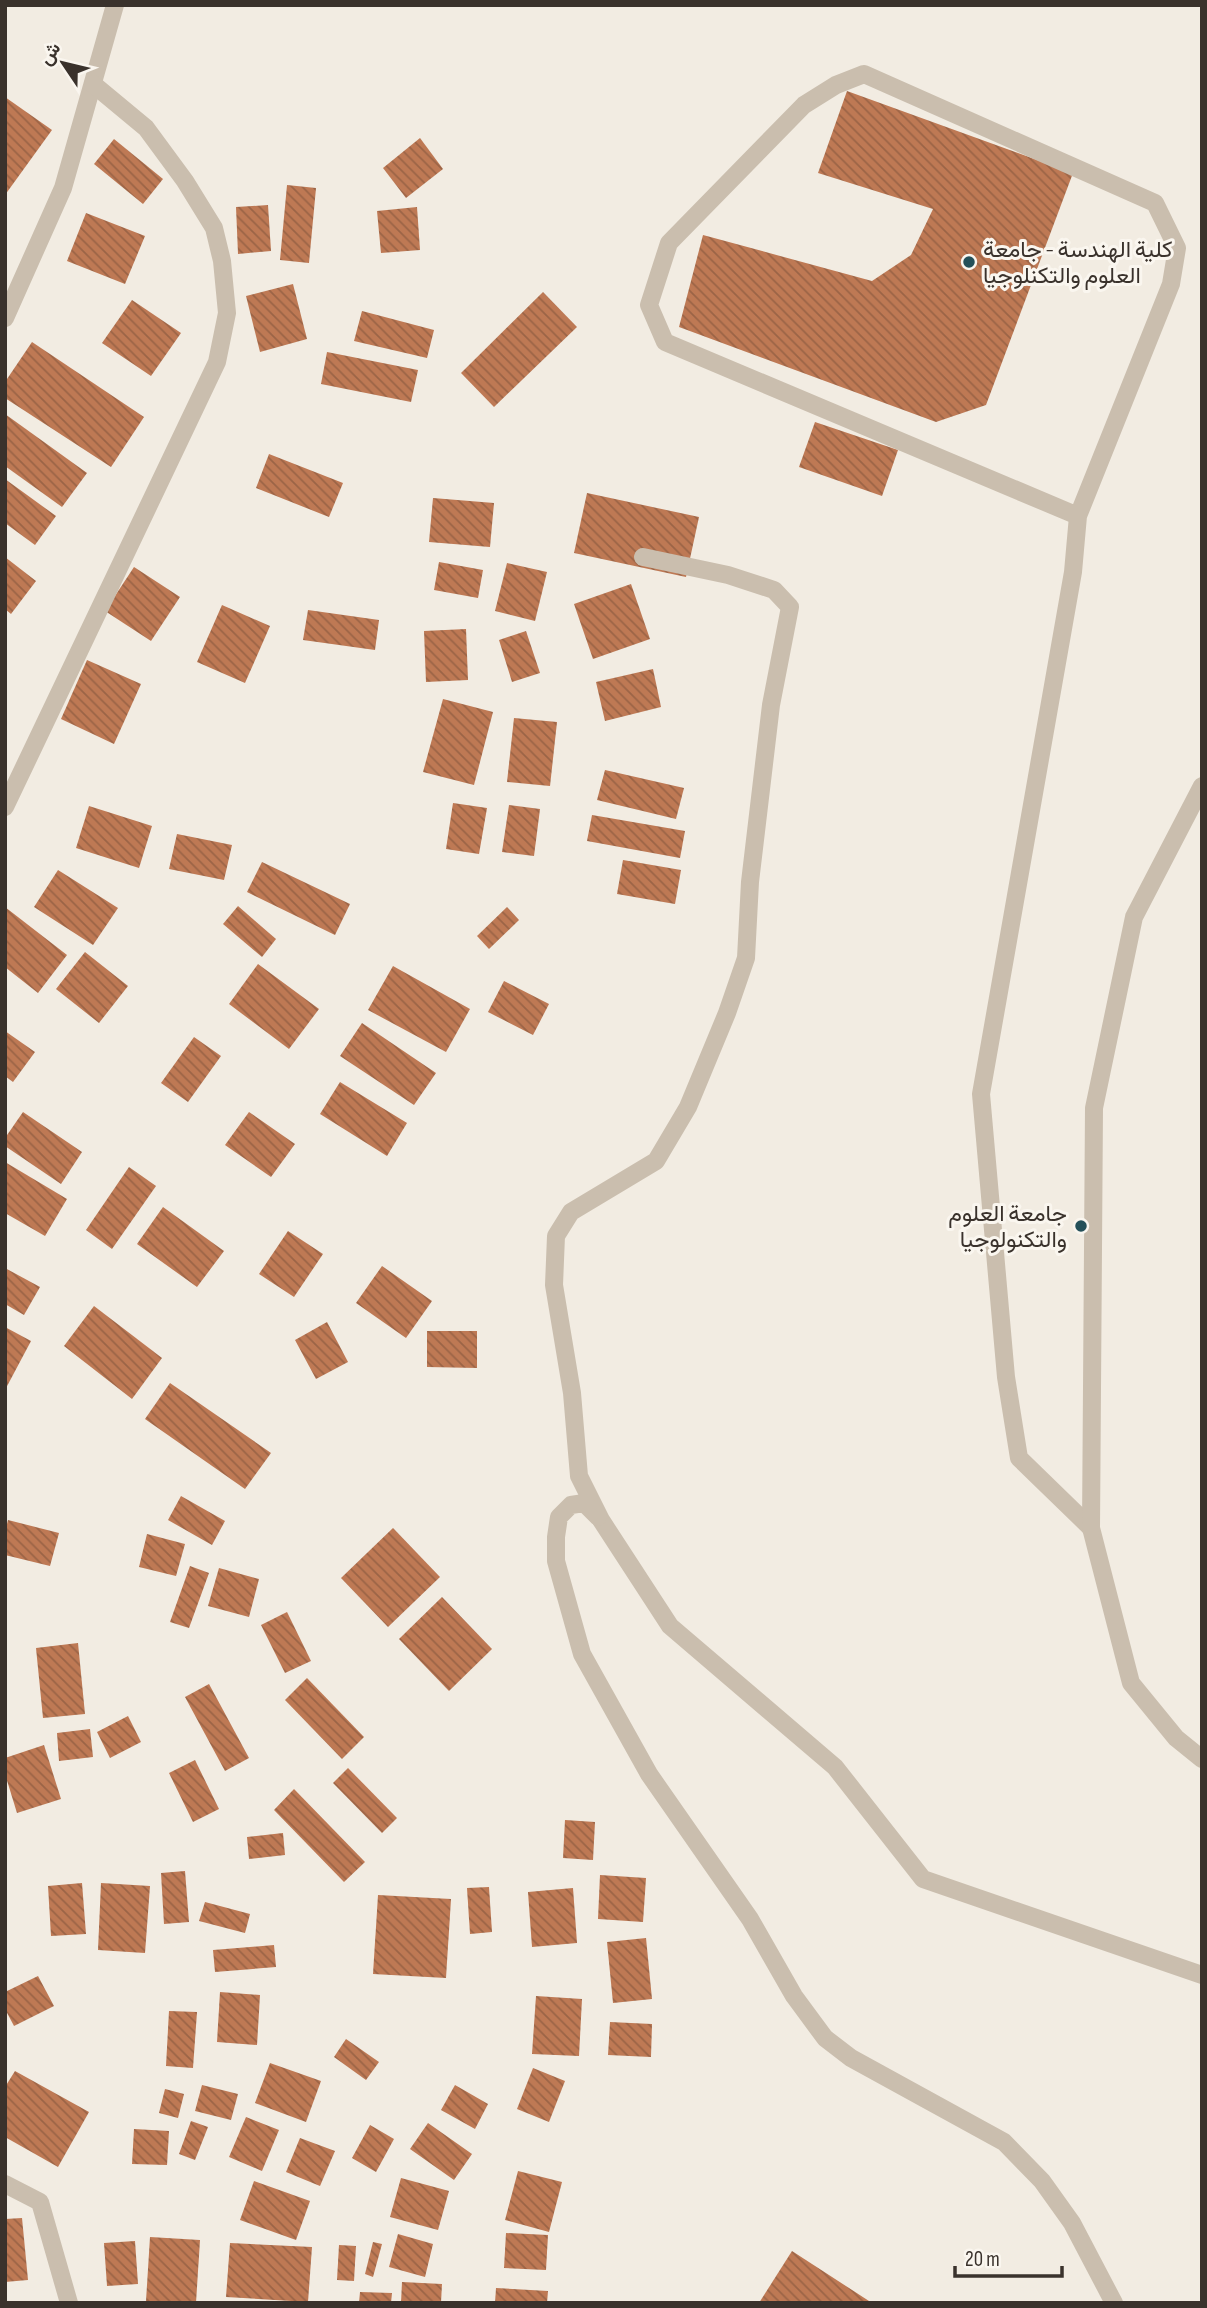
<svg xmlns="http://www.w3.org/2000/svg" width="1207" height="2308" viewBox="0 0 1207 2308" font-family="'Sofia Sans Condensed',Vazirmatn,sans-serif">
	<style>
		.building { fill: url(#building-back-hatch) }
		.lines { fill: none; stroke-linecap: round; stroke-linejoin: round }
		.service { stroke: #cabeae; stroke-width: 18 }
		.minor { stroke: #cabeae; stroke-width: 18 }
		.poi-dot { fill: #245059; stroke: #faf6ef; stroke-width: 2.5 }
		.labels { text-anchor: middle; stroke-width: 6; stroke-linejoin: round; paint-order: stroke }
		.poi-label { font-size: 23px; fill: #3a322c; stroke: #faf6ef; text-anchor: start }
	</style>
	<defs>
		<pattern id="building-back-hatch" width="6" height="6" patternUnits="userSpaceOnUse" patternTransform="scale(1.75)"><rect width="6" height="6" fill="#be7954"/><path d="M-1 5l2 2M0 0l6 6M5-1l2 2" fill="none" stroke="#9b6446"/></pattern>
	</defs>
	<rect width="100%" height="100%" fill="#f2ece2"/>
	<g class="building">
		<path d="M847,91L1073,173L986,405L936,422L679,327L703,235L872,281L911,255L933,209L818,173Z"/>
		<path d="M5,97L52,130L5,195Z"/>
		<path d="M420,138L443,169L406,198L383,168Z"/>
		<path d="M114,139L163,179L143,204L94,164Z"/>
		<path d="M287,185L316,188L309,263L280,260Z"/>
		<path d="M268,205L271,251L238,254L236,207Z"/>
		<path d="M417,207L420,250L381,253L377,211Z"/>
		<path d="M86,213L145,236L125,284L67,261Z"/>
		<path d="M293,284L307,339L260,352L246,296Z"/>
		<path d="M543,292L577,327L494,407L461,373Z"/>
		<path d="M132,300L181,333L151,376L102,343Z"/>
		<path d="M362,311L434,330L427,358L354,341Z"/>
		<path d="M32,342L144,417L111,467L5,398V382Z"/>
		<path d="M327,352L418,370L411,402L321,384Z"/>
		<path d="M5,414L87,473L62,507L5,466Z"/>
		<path d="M815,422L898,450L882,496L799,467Z"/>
		<path d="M269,454L343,483L329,517L256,488Z"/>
		<path d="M5,479L56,516L35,545L5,523Z"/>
		<path d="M587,493L699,517L686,577L574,553Z"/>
		<path d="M433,498L494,503L490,547L429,542Z"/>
		<path d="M5,557L36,581L11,614L5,609Z"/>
		<path d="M439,562L483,570L478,598L434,590Z"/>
		<path d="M507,563L547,572L535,621L495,611Z"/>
		<path d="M134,567L180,597L151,641L105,611Z"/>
		<path d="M631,584L650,639L593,659L574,604Z"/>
		<path d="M222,605L270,626L245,683L197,662Z"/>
		<path d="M308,610L379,620L375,650L303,640Z"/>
		<path d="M466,629L468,680L426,682L424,631Z"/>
		<path d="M526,631L540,673L512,682L499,640Z"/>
		<path d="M87,660L141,684L114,744L61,719Z"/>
		<path d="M653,669L661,707L605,721L596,682Z"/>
		<path d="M443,699L493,712L474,785L423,772Z"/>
		<path d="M514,718L557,722L550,786L507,782Z"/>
		<path d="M605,770L684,788L676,819L597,800Z"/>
		<path d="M453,803L487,808L479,854L446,849Z"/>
		<path d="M509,805L540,809L534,856L502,852Z"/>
		<path d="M89,806L152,826L139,868L76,848Z"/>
		<path d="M592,815L685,831L680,858L587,841Z"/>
		<path d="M177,834L232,845L224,880L169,869Z"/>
		<path d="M623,860L681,870L675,904L617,894Z"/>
		<path d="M262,862L350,904L335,935L247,892Z"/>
		<path d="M58,870L118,908L93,945L34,907Z"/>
		<path d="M238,906L276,939L262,957L223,924Z"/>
		<path d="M5,907L67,955L38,993L5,967Z"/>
		<path d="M507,907L519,920L489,949L477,936Z"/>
		<path d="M85,952L128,986L99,1023L56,989Z"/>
		<path d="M258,964L319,1009L289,1049L229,1004Z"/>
		<path d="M393,966L470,1009L446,1052L368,1010Z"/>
		<path d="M504,981L549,1004L533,1035L488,1012Z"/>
		<path d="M362,1023L436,1073L414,1105L340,1056Z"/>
		<path d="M5,1031L35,1052L13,1082L5,1076Z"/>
		<path d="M194,1037L221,1056L188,1102L161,1083Z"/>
		<path d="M340,1082L407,1123L387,1156L320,1114Z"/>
		<path d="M23,1112L82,1152L61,1184L5,1146V1138Z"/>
		<path d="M249,1112L295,1144L271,1177L225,1145Z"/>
		<path d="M5,1162L67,1199L45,1236L5,1213Z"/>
		<path d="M129,1167L156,1186L112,1249L86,1230Z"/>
		<path d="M163,1207L224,1251L197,1287L137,1244Z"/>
		<path d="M288,1231L323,1254L294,1297L259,1274Z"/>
		<path d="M382,1266L432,1301L406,1338L356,1303Z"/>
		<path d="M5,1268L40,1287L24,1315L5,1304Z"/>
		<path d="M94,1306L162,1358L132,1399L64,1346Z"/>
		<path d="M327,1322L348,1362L316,1379L295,1340Z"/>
		<path d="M5,1327L31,1341L5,1390Z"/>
		<path d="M427,1331H477V1368L427,1367Z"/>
		<path d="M170,1383L271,1453L245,1489L145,1419Z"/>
		<path d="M181,1496L225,1521L212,1545L168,1520Z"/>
		<path d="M8,1520L59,1533L50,1566L5,1555V1532Z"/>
		<path d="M393,1528L440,1577L388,1627L341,1578Z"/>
		<path d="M147,1534L185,1544L176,1576L139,1567Z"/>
		<path d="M190,1566L209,1573L189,1628L170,1622Z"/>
		<path d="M219,1568L259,1579L249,1617L208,1606Z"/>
		<path d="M442,1597L492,1649L449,1691L399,1639Z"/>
		<path d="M287,1612L311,1661L285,1673L261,1625Z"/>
		<path d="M78,1643L85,1714L43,1718L36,1648Z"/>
		<path d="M307,1678L364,1737L342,1759L285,1700Z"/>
		<path d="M209,1684L249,1758L225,1771L185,1697Z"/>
		<path d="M128,1716L141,1742L110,1758L97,1732Z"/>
		<path d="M90,1729L93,1757L59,1761L57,1733Z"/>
		<path d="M44,1745L61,1799L17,1813L5,1774V1758Z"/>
		<path d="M195,1760L219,1809L193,1822L169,1773Z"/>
		<path d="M348,1768L397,1818L382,1833L333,1783Z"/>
		<path d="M294,1789L365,1862L344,1882L274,1810Z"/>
		<path d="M565,1820L595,1822L593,1860L563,1858Z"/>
		<path d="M283,1833L285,1855L249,1859L247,1837Z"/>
		<path d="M185,1871L189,1922L164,1924L161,1873Z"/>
		<path d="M600,1875L646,1878L643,1922L598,1919Z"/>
		<path d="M82,1883L86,1934L51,1936L48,1886Z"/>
		<path d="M101,1883L150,1886L145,1953L98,1950Z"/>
		<path d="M489,1887L492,1932L470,1934L467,1888Z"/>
		<path d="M573,1888L577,1943L532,1947L528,1892Z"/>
		<path d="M378,1895L451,1899L446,1978L373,1974Z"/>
		<path d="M205,1902L250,1914L245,1933L199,1921Z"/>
		<path d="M646,1938L652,1999L613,2003L607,1942Z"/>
		<path d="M274,1945L276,1967L215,1972L213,1950Z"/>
		<path d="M38,1976L54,2006L14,2026L5,2009V1992Z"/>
		<path d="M220,1992L260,1995L257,2045L217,2042Z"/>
		<path d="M536,1996L582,1999L579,2056L532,2054Z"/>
		<path d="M169,2011L197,2012L193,2068L166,2066Z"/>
		<path d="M610,2022L652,2024L651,2057L608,2055Z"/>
		<path d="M346,2039L379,2062L366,2080L334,2057Z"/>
		<path d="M270,2063L321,2081L306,2122L255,2103Z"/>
		<path d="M533,2068L565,2081L549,2122L517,2109Z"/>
		<path d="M15,2071L89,2112L58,2167L5,2137V2087Z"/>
		<path d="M202,2085L238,2094L231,2120L195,2111Z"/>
		<path d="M455,2085L488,2104L475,2129L441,2110Z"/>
		<path d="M165,2089L184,2094L178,2118L159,2113Z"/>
		<path d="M246,2117L279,2130L262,2171L229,2157Z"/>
		<path d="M191,2121L208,2127L195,2160L179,2154Z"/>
		<path d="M428,2123L472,2154L454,2180L410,2149Z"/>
		<path d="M370,2125L394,2139L376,2172L352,2158Z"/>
		<path d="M134,2129L169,2131L167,2165L132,2164Z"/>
		<path d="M300,2138L335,2151L320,2186L286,2172Z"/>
		<path d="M518,2171L562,2182L549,2232L505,2220Z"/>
		<path d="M401,2178L449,2191L438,2230L390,2217Z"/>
		<path d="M254,2181L310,2201L296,2240L240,2220Z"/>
		<path d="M22,2218L28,2280L5,2282V2219Z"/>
		<path d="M506,2233L548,2235L546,2270L504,2268Z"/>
		<path d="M398,2234L433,2244L425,2277L389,2267Z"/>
		<path d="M150,2237L200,2240L196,2303L146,2301Z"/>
		<path d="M135,2241L138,2284L107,2286L104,2243Z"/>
		<path d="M373,2242L382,2244L373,2277L365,2274Z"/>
		<path d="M230,2243L312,2247L308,2302L226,2297Z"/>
		<path d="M339,2245L356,2246L354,2281L337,2280Z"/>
		<path d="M792,2251L869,2301L868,2303H759Z"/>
		<path d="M402,2282L442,2284L441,2303H401Z"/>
		<path d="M496,2288L548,2291L547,2303H495Z"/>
		<path d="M360,2292L392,2293L391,2303H359Z"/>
	</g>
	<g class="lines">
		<g class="service">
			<path d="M1078,516L665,342L649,305L669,243L804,105L836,85L864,74L1155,203L1177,248L1171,284L1078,516L1073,572L981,1094L1006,1377L1019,1458L1091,1528"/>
			<path d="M1202,786L1134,917L1094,1108L1091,1528L1131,1683L1176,1738L1202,1759"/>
		</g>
		<g class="minor">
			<path d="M5,318L63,188L115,5"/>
			<path d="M643,557L728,575L774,590L790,607L771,705L750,882L746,958L727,1013L688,1107L656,1161L571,1212L556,1236L554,1285L572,1393L579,1476L601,1520L670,1626L835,1767L923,1879L1202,1975"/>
			<path d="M5,807L217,362L227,313L222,261L214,228L185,181L146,128L93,84"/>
			<path d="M598,1517L584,1503L571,1505L559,1517L556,1537V1561L582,1654L649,1774L750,1919L794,1996L825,2038L851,2058L1004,2142L1042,2181L1072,2223L1114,2303"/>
			<path d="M5,2184L40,2202L69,2303"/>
		</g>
	</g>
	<g class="poi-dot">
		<circle cx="969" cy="262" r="7"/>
		<circle cx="1081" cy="1226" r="7"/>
	</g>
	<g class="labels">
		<g class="poi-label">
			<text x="983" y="257">كلية الهندسة - جامعة<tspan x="983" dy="26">العلوم والتكنلوجيا</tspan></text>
			<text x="1067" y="1221" text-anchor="end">جامعة العلوم<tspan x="1067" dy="26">والتكنولوجيا</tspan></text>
		</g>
	</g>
	<rect width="1207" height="2308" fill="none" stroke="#3a322c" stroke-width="14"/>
	<g transform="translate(63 63) rotate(305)" stroke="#faf6ef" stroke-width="5" paint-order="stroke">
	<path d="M0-5L12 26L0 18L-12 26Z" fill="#3a322c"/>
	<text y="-10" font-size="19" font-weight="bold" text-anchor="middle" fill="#3a322c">ش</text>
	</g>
	<path d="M955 2266v10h107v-10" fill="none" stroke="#3a322c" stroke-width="3.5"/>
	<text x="965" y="2266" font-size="21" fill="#3a322c" stroke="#faf6ef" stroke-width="5" paint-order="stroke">20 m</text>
</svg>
